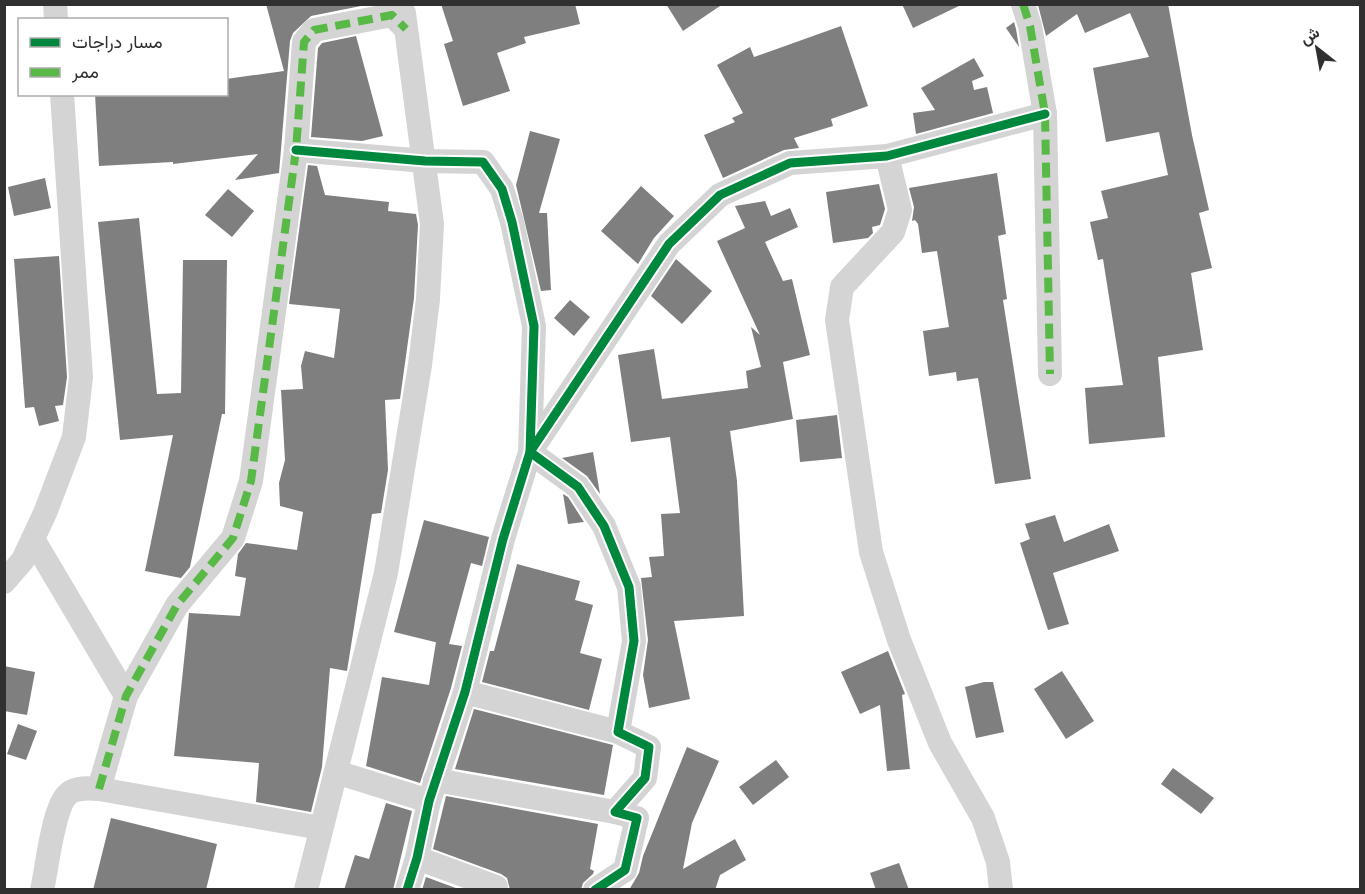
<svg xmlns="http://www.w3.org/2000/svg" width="1365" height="894" viewBox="0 0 1365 894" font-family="Poppins,Vazirmatn,sans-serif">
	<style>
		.building { fill: #7f7f7f }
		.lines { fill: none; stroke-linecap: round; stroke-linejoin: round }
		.street { stroke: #d4d4d4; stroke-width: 24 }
		.quiet { stroke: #58b947; stroke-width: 8; stroke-dasharray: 15 8; stroke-linecap: butt }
		.cycleway-casing { stroke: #fff; stroke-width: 13 }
		.cycleway { stroke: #00873e; stroke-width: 9 }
	</style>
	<rect width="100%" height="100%" fill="#fff"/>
	<g class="building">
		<path d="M266,4H371L311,16L293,33L290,41L279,173L235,180L258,154L173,164V162L99,166L95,94H226V79L284,71Z"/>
		<path d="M441,4H575L580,24L524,37L526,43L497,53L510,91L463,106L444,44L453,41Z"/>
		<path d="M666,4H723L683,31Z"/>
		<path d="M902,4H963L913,28Z"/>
		<path d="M1168,4L1192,135L1209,210L1199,213L1212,268L1191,273L1203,350L1158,357L1165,437L1089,444L1085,388L1123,385L1103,259L1098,260L1090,222L1108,218L1101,191L1168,175L1159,132L1106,142L1093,68L1149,57L1130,13L1085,33L1077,14L1046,36L1038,5Z"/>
		<path d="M1014,22L1016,29L1019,47L1006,28Z"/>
		<path d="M841,26L868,106L831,119L833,126L794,138L799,148L784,150L723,178L704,135L735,122L732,118L743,113L717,65L750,47L754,57Z"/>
		<path d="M356,36L383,136L362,141L311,137L318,48L322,43Z"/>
		<path d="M974,58L984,76L972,81L974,90L987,87L993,113L916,134L913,113L935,110L921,88Z"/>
		<path d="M530,131L560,139L539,213H547L551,290L541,291L516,185Z"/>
		<path d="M308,165L317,166L325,195L389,202L388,211L416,214L418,225L414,298L400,399L385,400L388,470L381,513L372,514L347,671L330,668L322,767L311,812L256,802L259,763L174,756L189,613L240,616L246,578L235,576L238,554L246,543L297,550L303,512L280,506L279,483L285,460L281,390L303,389L301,366L305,351L334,358L340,309L289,304Z"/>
		<path d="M997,173L1006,234L998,236L1007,299L1003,300L1031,479L995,484L978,378L957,381L956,372L929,376L923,331L949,327L937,251L922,253L918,224L915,220L912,221L914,207L909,188Z"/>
		<path d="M45,178L51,208L14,216L8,187Z"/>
		<path d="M879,184L885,209L880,225L872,227L873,233L868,238L833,243L826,192Z"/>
		<path d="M641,186L674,216L654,238L638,264L601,231Z"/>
		<path d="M228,189L254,211L232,237L205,215Z"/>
		<path d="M765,201L771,216L790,208L798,227L765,242L783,281L792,279L810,355L783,362L793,419L730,431L737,481L744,616L674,621L690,699L649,708L643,675L648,640L641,578L652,577L649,557L664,556L661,514L680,513L670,437L631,442L618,355L654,349L662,399L748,388L746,371L761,367L751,327L760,335L717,241L745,228L735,206Z"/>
		<path d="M139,218L157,394L181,393L183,260H227L225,414H222L190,567L181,578L145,571L173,435L120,440L98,222Z"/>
		<path d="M59,256L67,377L63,405L55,406L59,421L39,426L34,407L25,408L14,259Z"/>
		<path d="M676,259L712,291L682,324L651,296Z"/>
		<path d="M570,300L590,317L574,336L554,318Z"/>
		<path d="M837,415L842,458L800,462L796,420Z"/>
		<path d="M593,452L600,494L587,476L562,458Z"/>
		<path d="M563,494L568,497L584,522L568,524Z"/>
		<path d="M1055,515L1064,542L1109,524L1119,551L1053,573L1069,624L1048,630L1020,543L1030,539L1025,524Z"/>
		<path d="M424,520L489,537L482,566L471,563L449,644L462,646L451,688L420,783L366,766L382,677L429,685L436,642L439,643L394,632Z"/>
		<path d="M517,564L580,581L575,600L593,605L580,653L602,659L589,710L482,682L490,651H494Z"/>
		<path d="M888,651L905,694L902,695L910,769L887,771L880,705L860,714L841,672Z"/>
		<path d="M4,666L35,672L27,715L4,711Z"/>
		<path d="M1062,671L1094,721L1066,739L1034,689Z"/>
		<path d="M984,682H993L1004,732L976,738L965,687Z"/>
		<path d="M474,709L613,745L604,795L455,769Z"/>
		<path d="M18,724L37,731L26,760L7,754Z"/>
		<path d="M687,747L719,761L692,823L683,869L735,839L746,860L720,875L715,890H629L639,873L643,856Z"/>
		<path d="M776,760L789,777L753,805L739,787Z"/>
		<path d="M1173,768L1214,798L1201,814L1161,784Z"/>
		<path d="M446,796L598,824L590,869L594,871L593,874L583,883L581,890H510L507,878L501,874L433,849Z"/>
		<path d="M386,803L412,811L393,890H344L355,855L369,859Z"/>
		<path d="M111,818L217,844L206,890H93Z"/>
		<path d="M899,863L909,890H876L870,873Z"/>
		<path d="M426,877L461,890H422Z"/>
	</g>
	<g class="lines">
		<g class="street">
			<path d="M55,4L56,20"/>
			<path d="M1023,4L1030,26L1045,114L1050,374"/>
			<path d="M296,150L425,161L483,162L502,189L512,222L534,326L530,452L578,487L604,526L629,587L634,641L618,732L649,747L645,778L615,812L637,818L625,870L595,890"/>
			<path d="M887,156L900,210L893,232L842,287L837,320L871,552L899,640L940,743L983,818L998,862L1001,890"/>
			<path d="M33,539L126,696"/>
			<path d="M4,582L23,560L45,513L74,437L81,377L62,94"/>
			<path d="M465,692L618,732"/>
			<path d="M336,772L429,801"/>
			<path d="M435,780L615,812"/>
			<path d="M99,789L126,696L177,605L233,538L251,481L296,150L304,42L314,30L392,15L406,29"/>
			<path d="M417,858L496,887L495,890"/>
			<path d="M42,890C47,869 53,807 68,794C76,787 88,788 99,789L321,828"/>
			<path d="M306,890L386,573L420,365L428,299L432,224L404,13"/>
			<path d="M407,890L417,858L429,801L465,692L503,539L530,452L669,244L720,195L790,163L887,156L1045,114"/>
		</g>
		<g class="quiet">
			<path d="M1023,4L1030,26L1045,114L1050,374"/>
			<path d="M99,789L126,696L177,605L233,538L251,481L296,150L304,42L314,30L392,15L406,29"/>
		</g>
		<defs>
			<g id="cycleway">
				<path d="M296,150L425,161L483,162L502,189L512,222L534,326L530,452L578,487L604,526L629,587L634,641L618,732L649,747L645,778L615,812L637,818L625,870L595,890"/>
				<path d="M407,890L417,858L429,801L465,692L503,539L530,452L669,244L720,195L790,163L887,156L1045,114"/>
			</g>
		</defs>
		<use href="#cycleway" class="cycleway-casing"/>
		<use href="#cycleway" class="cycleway"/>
	</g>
	<rect width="1365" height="894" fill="none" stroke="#303030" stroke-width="12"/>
	<rect x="18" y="18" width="210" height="78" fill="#ffffff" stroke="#acacac" stroke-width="1.5"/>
	<rect x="30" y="38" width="30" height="9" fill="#00873e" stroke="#acacac" stroke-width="1.5"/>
	<text x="72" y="48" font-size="18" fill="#303030">مسار دراجات</text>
	<rect x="30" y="68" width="30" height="9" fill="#58b947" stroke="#acacac" stroke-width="1.5"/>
	<text x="72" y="78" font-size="18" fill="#303030">ممر</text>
	<g transform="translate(1317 48) rotate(329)" stroke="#ffffff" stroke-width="4.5" paint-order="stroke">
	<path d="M0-4.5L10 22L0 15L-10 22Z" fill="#303030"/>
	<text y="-9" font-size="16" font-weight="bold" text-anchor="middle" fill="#303030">ش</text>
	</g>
</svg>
